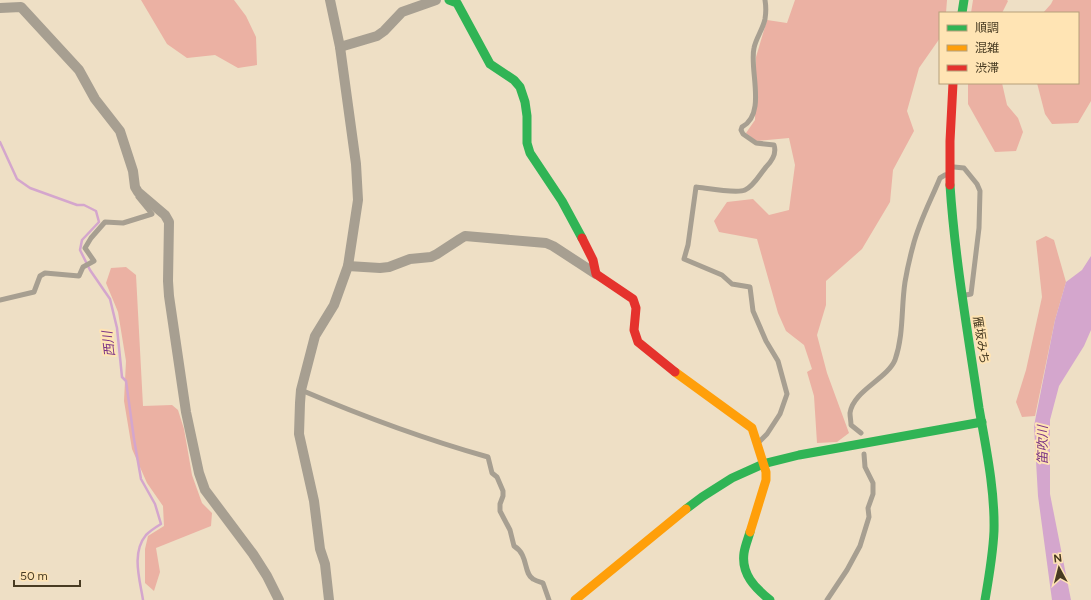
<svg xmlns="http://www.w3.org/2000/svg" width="1091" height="600" viewBox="0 0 1091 600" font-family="Figtree,'Noto Sans JP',sans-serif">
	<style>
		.forest { fill: #ebb1a3 }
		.water { fill: #d4a6cd }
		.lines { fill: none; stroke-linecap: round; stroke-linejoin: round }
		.stream { stroke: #d4a6cd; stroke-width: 2.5 }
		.lane { stroke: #a79f91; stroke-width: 5 }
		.street { stroke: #a79f91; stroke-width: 10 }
		.fast { stroke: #30b455; stroke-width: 9 }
		.slow { stroke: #ff9f0a; stroke-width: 9 }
		.jam { stroke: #e5322d; stroke-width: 9 }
		.labels { text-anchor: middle; stroke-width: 4; stroke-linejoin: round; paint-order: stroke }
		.street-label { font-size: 12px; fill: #483b22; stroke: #ffe4b4 }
		.water-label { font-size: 13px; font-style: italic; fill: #7c3586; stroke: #ffe4b4 }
	</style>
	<rect width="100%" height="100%" fill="#eedfc5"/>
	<g class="forest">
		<path d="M141,0H234L246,16L256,37L257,65L238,68L215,55L187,58L167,44Z"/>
		<path d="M795,0H947L946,13H940V38L919,68L907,111L914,131L893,170L890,202L862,249L826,281V305L817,335L827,373L849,433L837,442L817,443L814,396L807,372L812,369L804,345L786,331L778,313L757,239L719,232L714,221L727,202L753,199L769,215L789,210L795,165L789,138L756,141L746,133L755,120L756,57L767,20L787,23Z"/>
		<path d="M973,0H1007L1008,1L1002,13H971Z"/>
		<path d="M1053,0H1091V101L1078,123L1052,124L1045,114L1037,83H1078V13H1043L1051,4Z"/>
		<path d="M968,83H1002L1007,105L1018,118L1023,132L1016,151L995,152L968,104Z"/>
		<path d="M1046,236L1054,240L1066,282L1055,320L1035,416L1022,417L1016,402L1026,370L1042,297L1036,241Z"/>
		<path d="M126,267L136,275L143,406L172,405L178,410L184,429L192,475L202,503L212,513L211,526L156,548L160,572L154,591L145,583V549L148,536L164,526L163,506L147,483L132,449L124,401L126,361L118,312L106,283L111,268Z"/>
	</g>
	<path class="water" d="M1091,256V330L1084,346L1059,386L1050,420V494L1071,600H1052L1038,496L1034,426L1055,320L1066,282L1082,270Z"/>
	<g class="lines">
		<path class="stream" d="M0,142L17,179L30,188L77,205H84L96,211L99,222L82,240L80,250L90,270L110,299L117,328L122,377L126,381L134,439L141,479L155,504L161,524C156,527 150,531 146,535C131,553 140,580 143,600"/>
		<g class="lane">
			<path d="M954,167L964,168L977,184L980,191L979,228L971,294L966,295"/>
			<path d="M0,300L34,292L40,276L45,273L79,276L83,267L94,261L85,248L91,238L105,222L123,223L152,214L138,197"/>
			<path d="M301,390C362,416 424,439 488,457L492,473L497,477L503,491V496L500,504V511L510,530L514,546C529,555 523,573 533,579C536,581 540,582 543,583L549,600"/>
			<path d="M861,433L851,425C851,421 850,417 850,413C853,391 887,379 895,360C904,334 901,308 905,282C907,270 910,257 913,246C919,222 931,200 940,178L945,175"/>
			<path d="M758,443L767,434L780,414L787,394L778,361L766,341L753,311L750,287L732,284L722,275L684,259L688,245L696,187C706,188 737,194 745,190C754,186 760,174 766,167C772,161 777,154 774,145L756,143L743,134L741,130L742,127C767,114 749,69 754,48C756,38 763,29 765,19C766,13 766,6 765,0"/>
			<path d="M827,600L847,570L860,546L869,517L868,508L873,494V483L865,467L864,454"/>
		</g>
		<g class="street">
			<path d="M0,8L21,7L79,70L95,99L120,131L133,171L135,187L138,192L165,215L169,222L168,281L169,296L186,412L199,473L205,490L253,554L267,576L279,600"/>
			<path d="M340,47L377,36L384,31L402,12L436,0"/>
			<path d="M348,266L380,268L389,267L410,259L431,257L437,254L460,239L465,236L546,243L553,246L596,274"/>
			<path d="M329,600L325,564L320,549L314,501L299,434L300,403L301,390L315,336L334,305L348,266L358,200L356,164L340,47L330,0"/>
		</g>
		<g class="fast">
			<path d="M449,0L457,3L490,64L514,80L520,87L525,102L527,116V143L530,153L562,201L582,238"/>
			<path d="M962,13L964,0"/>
			<path d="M950,185C955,260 968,334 979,408C986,448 995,490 994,531C993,554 989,577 985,600"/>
			<path d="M686,509L702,497L732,478L763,464L799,455L982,422"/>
			<path d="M750,532C748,539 745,546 744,553C741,574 755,588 770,600"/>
		</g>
		<g class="slow">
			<path d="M675,372L752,428L766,472V480L750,532"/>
			<path d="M575,600L686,509"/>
		</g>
		<g class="jam">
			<path d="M950,185V141L953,83"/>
			<path d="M582,238L593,260L596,274L633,299L636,308L634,330L638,342L675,372"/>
		</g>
	</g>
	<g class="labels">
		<g class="street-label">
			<text transform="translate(981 340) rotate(81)" y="4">雁坂みち</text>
		</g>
		<g class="water-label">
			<text transform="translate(108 344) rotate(-97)" y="5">西川</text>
			<text transform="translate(1042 445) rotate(-90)" y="5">笛吹川</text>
		</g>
	</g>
	<rect x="939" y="12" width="140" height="72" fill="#ffe4b4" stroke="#b6a07a"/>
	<rect x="947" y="25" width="20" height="6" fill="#30b455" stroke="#b6a07a"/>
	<text x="975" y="32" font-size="12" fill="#483b22">順調</text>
	<rect x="947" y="45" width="20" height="6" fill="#ff9f0a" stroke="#b6a07a"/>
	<text x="975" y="52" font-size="12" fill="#483b22">混雑</text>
	<rect x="947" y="65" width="20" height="6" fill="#e5322d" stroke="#b6a07a"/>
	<text x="975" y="72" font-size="12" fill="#483b22">渋滞</text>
	<g transform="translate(1059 568) rotate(353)" stroke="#ffe4b4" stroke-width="3" paint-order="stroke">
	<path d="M0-3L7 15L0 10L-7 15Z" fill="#483b22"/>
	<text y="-6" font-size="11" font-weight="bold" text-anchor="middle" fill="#483b22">N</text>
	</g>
	<path d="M14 580v6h66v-6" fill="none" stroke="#483b22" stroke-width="2"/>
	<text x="20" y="580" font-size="12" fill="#483b22" stroke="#ffe4b4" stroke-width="3" paint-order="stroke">50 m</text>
</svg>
